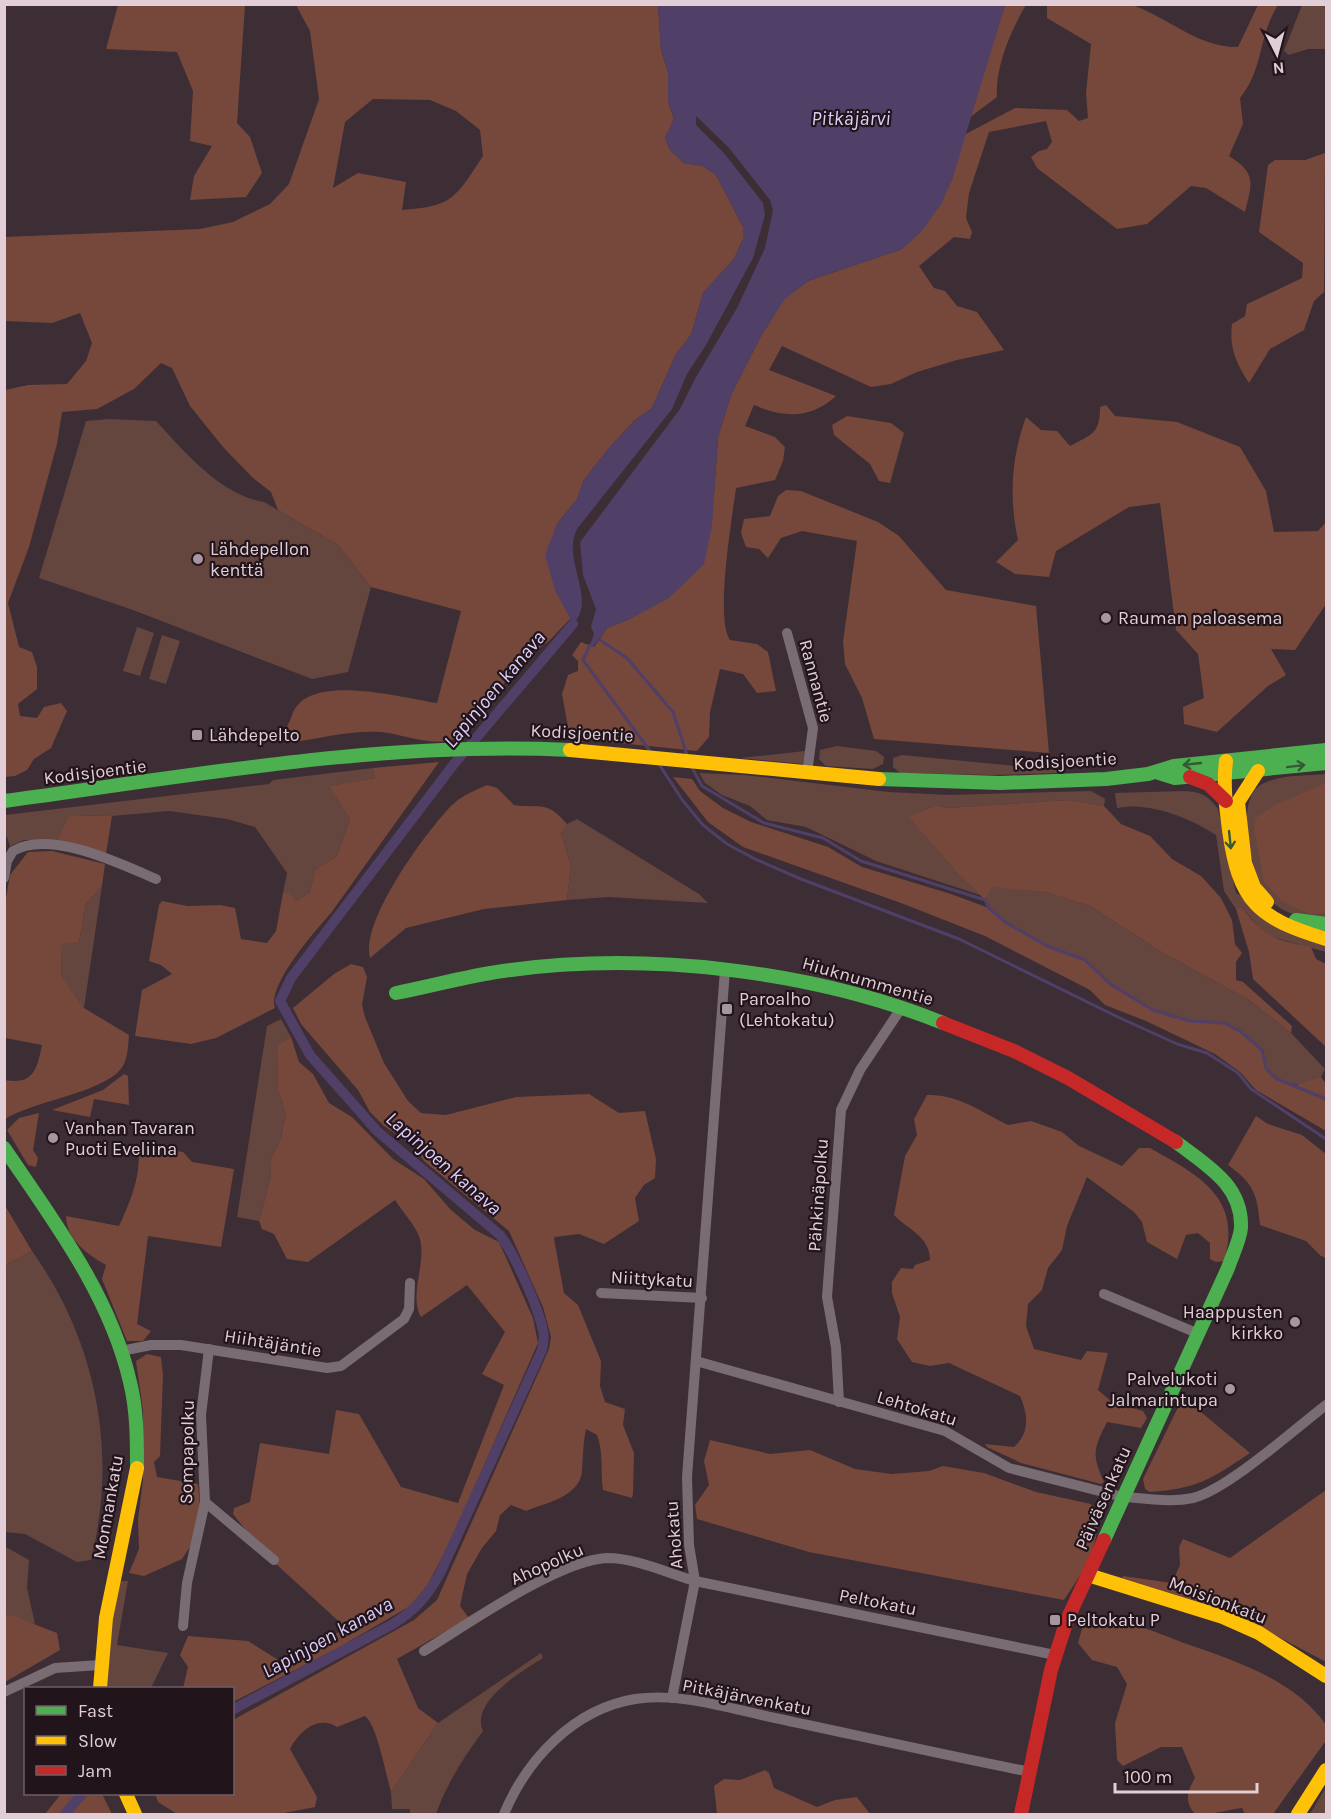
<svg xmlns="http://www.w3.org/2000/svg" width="1331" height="1819" viewBox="0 0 1331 1819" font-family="Karla,sans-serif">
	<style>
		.green { fill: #64463e }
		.forest { fill: #75483b; fill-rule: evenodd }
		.water { fill: #503f67 }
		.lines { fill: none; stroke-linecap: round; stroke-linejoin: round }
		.stream { stroke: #503f67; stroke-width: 3 }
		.canal { stroke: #503f67; stroke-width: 10 }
		.street { stroke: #796c72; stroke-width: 10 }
		.fast { stroke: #4caf50; stroke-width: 14 }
		.slow { stroke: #ffc107; stroke-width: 14 }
		.jam { stroke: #c62828; stroke-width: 14 }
		.oneway { stroke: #355a33 }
		.poi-dot { fill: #a8969e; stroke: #22141b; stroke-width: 2 }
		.labels { text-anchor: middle; stroke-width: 4.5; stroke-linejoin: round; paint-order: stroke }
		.poi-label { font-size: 18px; fill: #e2ced6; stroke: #22141b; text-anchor: start }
		.street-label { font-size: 18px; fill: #e2ced6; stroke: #22141b }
		.water-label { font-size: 20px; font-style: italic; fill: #ddcefa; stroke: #22141b }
	</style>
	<rect width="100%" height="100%" fill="#3d2d35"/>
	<g class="green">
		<path d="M1302,5H1324L1326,10V49H1308L1289,55L1284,51Z"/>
		<path d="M109,419L156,421C185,452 220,495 264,502L338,545L371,587L348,672L312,679L133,610L39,578L86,421Z"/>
		<path d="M137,627L154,633L140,676L123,671Z"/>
		<path d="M162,635L180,641L166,684L149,679Z"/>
		<path d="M837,746L876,751L884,757L883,764L873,769L826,766L819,759L820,750Z"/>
		<path d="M805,751L803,764L740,758Z"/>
		<path d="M902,755L1057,770L1059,773L994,775L900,773L893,767V758Z"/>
		<path d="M373,768L375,778L331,786L350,819L337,856L315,870L310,892L296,901L291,893H283L287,873L255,827L227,819L169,811L112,816L69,815L57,840H24L10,846L5,832V815L269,784L273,780Z"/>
		<path d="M699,773L745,775L889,792L949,795L1091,791L1105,799L1104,806L1070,800L947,808L937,805L910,817L958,874L980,895L876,861L806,827L767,820L750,806L722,795L705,783Z"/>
		<path d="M1326,774V919C1306,918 1282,915 1268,897C1252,876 1234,805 1259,786C1277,774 1306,776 1326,774Z"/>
		<path d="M1184,791C1201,792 1208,795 1218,809L1236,893L1326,945V952L1266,935L1241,907L1236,909L1224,891L1216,835C1191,818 1148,801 1117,808L1115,793Z"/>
		<path d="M577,819L699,894L708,903L609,897L567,900L571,866L561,833L567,824Z"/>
		<path d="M102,886L84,1008L61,977L62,943L79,942L86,904Z"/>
		<path d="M992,886L1045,892L1090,906L1160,951L1249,1000L1291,1033L1325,1069L1321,1077C1306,1089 1278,1085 1267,1069C1264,1065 1263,1056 1261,1050L1224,1023L1190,1021L1153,1010L1110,984L1085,960L1047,946L1005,922L989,908L985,900Z"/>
		<path d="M281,1019L291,1037L277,1045L278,1090L286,1114L281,1137L270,1162L271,1176L259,1221L237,1217L267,1026Z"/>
		<path d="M32,1251C97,1342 118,1453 91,1560L77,1562L25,1534L5,1532V1265Z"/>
		<path d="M4,1546L29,1560L27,1588L35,1624L5,1616Z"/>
		<path d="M122,1581H128L117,1645L168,1653L151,1688H106L109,1639L118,1583Z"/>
		<path d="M541,1653L543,1658C522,1671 470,1702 483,1731C464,1757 447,1783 436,1814H410V1809H392L391,1792L438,1723Z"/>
		<path d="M1326,1787V1814H1310Z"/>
	</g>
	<g class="forest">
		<path d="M658,4L661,50L668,72V102L674,119L665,138L670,150L684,163L703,166L716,175L743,227V239L734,259L703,293L691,335L676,354L652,408L635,420L609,448L584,480L577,499L557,524L555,590L571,618L549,641L524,659L464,733C440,752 407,734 380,732C351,730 317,739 288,743L285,740C284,728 289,725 292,715C307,671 402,698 437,703L461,611L371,587L338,545L278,510L271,492L253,478L223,447L190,406L172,368L161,363L134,389L97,409L62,412L57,444L29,547L8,603L19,647L32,652L37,667V689L18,704L20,716L37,718L44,707L61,703L67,711L51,748L34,759L27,770L15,776L5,777V390L28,385L67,384L86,361L92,343L80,313L52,323L5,321L4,237L200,229L233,222L270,204L289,184L319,99L310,31L296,5ZM373,99L430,100L456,111L480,130L483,156C455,198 454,206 402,210L406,182L358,173L333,188L345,122Z"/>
		<path d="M118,5H245L237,123L250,137L262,173L246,197L190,200L194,176L212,146L190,141L193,91L177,52L106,49Z"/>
		<path d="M1005,5H1026C1011,30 995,67 997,97L969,118Z"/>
		<path d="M1047,5C1067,5 1118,0 1135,6C1168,18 1200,48 1238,47L1258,5H1278C1258,36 1264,69 1240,98L1243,124L1229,156C1257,173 1252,184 1245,212L1206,188L1191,186L1147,224L1117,229L1037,168L1031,157L1039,151L1047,149L1052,142L1046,121L989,132L969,193L966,218L972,232L970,239L954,237L919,266L934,288L945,291L957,306L977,312L1004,350L957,360L917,372L891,384L871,387L782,346L769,370L836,396C811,419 784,418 754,405L745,426L775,437L785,447L783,461L775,480L736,488C732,519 715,618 730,640L757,644L768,652L776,691L757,693L743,674L720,669L710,712L709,737L697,751L570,738L562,694L568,675L578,671V661L572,655L581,642L594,647L607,628L630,619L714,494L718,437L731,395L761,336L784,299L808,281L902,249L952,180L964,135L1015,108L1067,110L1079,121L1088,118L1086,93L1091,44L1047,18Z"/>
		<path d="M1325,153L1324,292L1314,301L1304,330L1270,349L1249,383C1236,363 1229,348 1232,324L1245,316L1247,304L1302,278L1303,263L1259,232L1268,165L1275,160H1305Z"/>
		<path d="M1106,405L1115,416L1177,422L1240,447L1266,491L1274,532L1318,531L1326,522V604L1295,650L1271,649L1286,675L1268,686L1217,732L1184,724L1183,707L1204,698L1198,654L1176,630L1160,503L1129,507L1056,551L1049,577L1015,574L996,562L1018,540C1009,498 1011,458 1026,417L1041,430L1057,431L1070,446C1092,434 1100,434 1100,407Z"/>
		<path d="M847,416L891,423L904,433L890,483L879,481L870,464L834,435L832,425Z"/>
		<path d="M786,490L801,491L878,522L899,536L946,590L1036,606L1049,753L874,739L862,698L845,664L843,642L857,541L802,531L781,538L768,558L759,549L746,547L741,533L744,519L770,516L778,496Z"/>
		<path d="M439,762L331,913C316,930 267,985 275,1008L216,1038L191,1044L135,1036L142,990L172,974L161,965L149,961L159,905L162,901L187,906L220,905L235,908L241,939L267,943L276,931L283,893H291L296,901L310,892L315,870L337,856L350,819L330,786L375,778L373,768Z"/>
		<path d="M673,777L692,779L700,791L723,808L751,822L828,847L862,867L951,894L989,908L1005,922L1047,946L1085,960L1110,984L1170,1017L1224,1023L1255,1043L1262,1050L1266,1068L1275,1078L1296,1085L1321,1077L1326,1084V1131L1256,1090L1240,1072L1215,1054L1146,1021L1105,1005L1090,990L985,936L901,903L743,847L708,822Z"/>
		<path d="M1326,783V913L1309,914L1282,901L1264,882L1254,828L1256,818L1275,805Z"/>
		<path d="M487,785L497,788L514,805C540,809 546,799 567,824L561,833L571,866L567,900L484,909L406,928L370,958C360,922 425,833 451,806C461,796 473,791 487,785Z"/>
		<path d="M1070,800L1104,806L1121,824L1150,836L1172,859L1201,876L1221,898L1232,920L1235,944L1242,953L1236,962V980L1243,982L1292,1026L1291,1033L1249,1000L1160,951L1090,906L1045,892L992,887L985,900L958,874L909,817L937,805L947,808Z"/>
		<path d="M69,815L112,816L106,854L57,840Z"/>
		<path d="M52,851L105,864L102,886L86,904L79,942L62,944L61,976L84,1008L129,1035C128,1047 128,1061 120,1070C100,1093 31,1102 5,1119V1080C34,1085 37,1069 42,1045L5,1038L4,910L10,875L28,852Z"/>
		<path d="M1241,907C1266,938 1273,939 1311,947L1316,959L1326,964V1047L1253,979L1249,952L1236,909Z"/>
		<path d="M351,964L363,967L367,977L362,1005L365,1017L384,1063L408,1101L421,1113L446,1115L516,1097L589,1094L619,1113L645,1111L656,1159L655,1178L644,1185L635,1198L639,1221L604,1244L579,1234L555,1237L554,1239L564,1293L578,1305L601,1361L600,1386L605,1402L625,1409L623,1425L634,1453L633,1494L632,1498L603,1490C600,1470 604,1454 597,1435L586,1429C583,1444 583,1458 582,1472C579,1497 545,1503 526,1511L511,1505L500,1515L496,1531L482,1548L467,1574L460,1606L469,1618L397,1659L418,1708L438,1723L391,1792C386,1775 377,1725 365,1716L337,1727C317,1715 300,1731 290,1749L317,1797L315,1807L279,1814H177L158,1802L155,1794H232L233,1720L414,1620L437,1600L549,1349L551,1337L543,1307L509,1231L424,1161L413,1146L384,1126L370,1112L358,1090L301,1024L293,1008L334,974Z"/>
		<path d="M291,1037L299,1062L313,1074L329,1103L352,1117L393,1159L424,1179L451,1210L475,1230L499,1242L533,1318L538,1343L451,1540L427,1586L410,1606L338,1648L233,1702L232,1688H183L188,1667L180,1655L188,1636L248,1641L283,1663L346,1628L264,1553L233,1514L234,1508L250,1502L260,1443L329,1454L336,1410L359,1414L401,1487L458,1503L504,1385L482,1374L505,1332L467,1285L421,1317C408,1294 428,1262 419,1236C414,1224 402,1211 395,1200L308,1262L287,1259L274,1234L262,1229L259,1221L271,1176L270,1162L281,1137L286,1114L278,1090L277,1045Z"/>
		<path d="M124,1074L128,1076L129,1105L94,1099L90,1117L52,1110L103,1090Z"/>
		<path d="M927,1095C959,1094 981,1112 1008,1125L1031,1121L1062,1132L1079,1146L1122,1166L1139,1148H1150C1198,1175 1243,1197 1224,1261L1216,1262L1210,1259V1243L1198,1233L1186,1235L1177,1259L1147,1242L1142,1222L1134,1212L1087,1177L1067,1226L1062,1250L1048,1268L1042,1290L1028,1304L1026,1326L1034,1349L1081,1360L1087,1351L1108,1353L1098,1390L1112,1402L1143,1411L1147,1418L1141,1428L1107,1422C1094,1448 1091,1454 1104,1482L1101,1484L1021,1463L987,1447L985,1444L1014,1447C1030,1433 1028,1414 1020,1396L949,1363L930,1366L912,1362L897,1339L900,1317L892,1293V1282L901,1268L913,1269L915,1265L930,1260C930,1236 908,1230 894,1215L905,1156L917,1135L914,1119Z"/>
		<path d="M39,1113L33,1150L38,1158L36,1167L28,1165L7,1130L19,1118Z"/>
		<path d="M1256,1116L1268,1124L1302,1135L1326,1154V1258L1321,1256L1306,1241L1260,1225C1257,1193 1254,1184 1228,1165Z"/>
		<path d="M138,1145L183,1152L192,1162L234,1169L221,1247L148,1236L137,1324L151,1331L143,1341H127L102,1279L106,1265C88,1255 66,1239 66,1216L119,1226C131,1200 142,1174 138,1145Z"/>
		<path d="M4,1204L32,1251L5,1265H4Z"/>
		<path d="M147,1354L161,1357L163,1375L160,1456L154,1462L157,1477L198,1484L200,1507L190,1547L182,1559L144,1576L129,1573L139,1549L138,1520L143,1480V1411L136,1361Z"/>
		<path d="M1183,1397L1250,1453C1211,1479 1197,1489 1150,1492L1145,1489L1143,1479Z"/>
		<path d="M710,1440L770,1454L810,1450L855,1469L892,1474L929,1471L943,1466L984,1473L1036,1492L1091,1504C1093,1511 1097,1520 1097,1527C1096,1553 1078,1579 1064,1600L809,1552L697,1519L695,1505L709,1485L704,1461Z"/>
		<path d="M1326,1490V1662L1232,1612L1122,1578L1123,1576L1172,1583L1180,1565L1179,1547L1183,1539L1230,1558Z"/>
		<path d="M11,1615L57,1633L60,1650L5,1682V1616Z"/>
		<path d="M1091,1618C1125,1619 1153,1631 1184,1643C1234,1660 1295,1680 1326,1725L1325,1742L1273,1814H1245L1242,1808C1226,1810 1211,1815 1195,1814C1184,1801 1187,1792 1195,1778L1182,1747H1161L1123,1766L1117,1760L1115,1723L1127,1684L1117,1667L1092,1660L1078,1643L1084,1621Z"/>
		<path d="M765,1770L769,1773L774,1788L817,1807L835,1800L857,1797L870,1814H717L714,1786L724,1779L740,1780Z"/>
		<path d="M61,1794H102L112,1814H45Z"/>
	</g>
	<path class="water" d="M658,5H1005L952,180L941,204L922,231L902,249L808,281L784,300L761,336L731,395L718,437L712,526L704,564L669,598L630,619L607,628L593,647L590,645L594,634L591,627L596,609L583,575L580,542L680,409L696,377L737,308L765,248L773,210L770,200L729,148L696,116V125L724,153L763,203L765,215L753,258L706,345L687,374L672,409L577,529C561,561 598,599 573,624L555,590L545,555L557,524L577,499L584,480L609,448L635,420L652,408L676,354L691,335L703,293L734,259L743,239V227L716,175L703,166L684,163L670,150L665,138L674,118L668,102V72L661,50Z"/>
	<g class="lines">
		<g class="stream">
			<path d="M600,640L627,658L673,712L687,755"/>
			<path d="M590,645L583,660L650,751"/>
			<path d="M657,761L683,801L703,825L727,844L755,859L801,879L959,939L1120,1018L1177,1044L1207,1053L1238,1073L1251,1089L1326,1139"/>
			<path d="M690,764L702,786L764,823L823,838L861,861L985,900L989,908L1005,922L1047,946L1085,960L1110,984L1153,1010L1190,1021L1224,1023L1240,1031L1262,1050L1266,1068L1275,1078L1326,1099"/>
		</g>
		<g class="canal">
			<path d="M232,1710L393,1624C417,1609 430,1593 442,1569L542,1350C543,1344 545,1337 543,1331C538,1306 515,1255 500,1235L377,1131L310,1055L280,1001L291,978L454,764L573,624"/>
			<path d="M65,1814L82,1794"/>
		</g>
		<g class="street">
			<path d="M787,633L813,728L807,773"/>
			<path d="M4,878L7,861L13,851C50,829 121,864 156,879"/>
			<path d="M601,1293L702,1298"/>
			<path d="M1104,1294L1199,1334"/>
			<path d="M121,1351L151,1345H181L327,1368L341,1366L404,1319L409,1309L410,1283"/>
			<path d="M696,1361L945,1431L1009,1468L1123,1497C1146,1498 1170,1503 1193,1498C1227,1490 1296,1428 1326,1405"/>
			<path d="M839,1402L836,1347L827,1297L841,1110L860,1070L902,1007"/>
			<path d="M205,1502L274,1560"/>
			<path d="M183,1626L187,1583L205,1502L201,1415L209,1349"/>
			<path d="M424,1651C466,1625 559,1560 607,1558C636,1558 667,1573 695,1581L1055,1655"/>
			<path d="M4,1692L55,1668L100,1665"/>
			<path d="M672,1698L695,1581L689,1545L687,1477L725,970"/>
			<path d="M504,1814C527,1759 574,1709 635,1699C681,1692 731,1709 775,1718C860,1736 944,1755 1030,1772"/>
		</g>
		<g class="fast">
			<path d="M1159,773L1175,778L1326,763"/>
			<path d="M879,779L1000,783L1106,779L1148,774L1174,766L1326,750"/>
			<path d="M4,801C191,776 380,741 570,750"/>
			<path d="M1296,920L1326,924"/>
			<path d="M396,993C432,986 467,976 503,971C645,951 811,970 943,1023"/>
			<path d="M4,1148C53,1220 110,1295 130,1382C137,1410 137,1439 137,1468"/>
			<path d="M1104,1540L1228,1268C1232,1256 1240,1240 1241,1228C1243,1185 1206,1165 1176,1142"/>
		</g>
		<g class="slow">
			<path d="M570,750L879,779"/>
			<path d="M1226,761C1223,784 1226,807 1229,830C1239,902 1257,918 1326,939"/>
			<path d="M1258,771L1238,802L1245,863L1254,887L1267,902"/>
			<path d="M1088,1575L1223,1617L1259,1633L1326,1676"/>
			<path d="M100,1688L106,1618L137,1468"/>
			<path d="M126,1794L135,1814"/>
			<path d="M1298,1814L1326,1770"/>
		</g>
		<g class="jam">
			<path d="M1190,777L1208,784L1226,801"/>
			<path d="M943,1023L1014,1051L1068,1078L1176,1142"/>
			<path d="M1021,1814L1051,1670L1067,1620L1104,1540"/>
		</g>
	</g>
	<defs><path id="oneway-shaft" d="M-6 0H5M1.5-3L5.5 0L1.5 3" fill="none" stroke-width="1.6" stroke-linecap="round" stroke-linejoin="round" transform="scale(1.5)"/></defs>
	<g class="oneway">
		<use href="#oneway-shaft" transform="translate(1192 764) rotate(174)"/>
		<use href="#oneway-shaft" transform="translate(1296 766) rotate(-7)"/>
		<use href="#oneway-shaft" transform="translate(1230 840) rotate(84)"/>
	</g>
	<g class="poi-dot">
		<circle cx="198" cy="559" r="6"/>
		<circle cx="1106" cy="618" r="6"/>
		<rect x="191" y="729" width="12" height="12" rx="3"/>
		<rect x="721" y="1003" width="12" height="12" rx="3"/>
		<circle cx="53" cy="1138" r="6"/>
		<circle cx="1295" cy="1322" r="6"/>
		<circle cx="1230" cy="1389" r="6"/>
		<rect x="1049" y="1614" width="12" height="12" rx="3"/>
	</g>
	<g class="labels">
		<g class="poi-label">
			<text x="210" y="555">Lähdepellon<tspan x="210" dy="21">kenttä</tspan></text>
			<text x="1118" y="624">Rauman paloasema</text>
			<text x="209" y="741">Lähdepelto</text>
			<text x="739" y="1005">Paroalho<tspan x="739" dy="21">(Lehtokatu)</tspan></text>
			<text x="65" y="1134">Vanhan Tavaran<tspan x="65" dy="21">Puoti Eveliina</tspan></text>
			<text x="1283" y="1318" text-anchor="end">Haappusten<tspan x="1283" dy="21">kirkko</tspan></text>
			<text x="1218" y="1385" text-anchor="end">Palvelukoti<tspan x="1218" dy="21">Jalmarintupa</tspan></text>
			<text x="1067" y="1626">Peltokatu P</text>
		</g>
		<g class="street-label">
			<text transform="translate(816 681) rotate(75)" y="6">Rannantie</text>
			<text transform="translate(582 733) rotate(3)" y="6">Kodisjoentie</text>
			<text transform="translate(1065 761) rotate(-3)" y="6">Kodisjoentie</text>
			<text transform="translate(95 772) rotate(-7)" y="6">Kodisjoentie</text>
			<text transform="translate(868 981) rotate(16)" y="6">Hiuknummentie</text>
			<text transform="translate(818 1195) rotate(-86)" y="6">Pähkinäpolku</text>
			<text transform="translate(652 1279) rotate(3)" y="6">Niittykatu</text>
			<text transform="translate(273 1343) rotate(9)" y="6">Hiihtäjäntie</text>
			<text transform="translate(917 1408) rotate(17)" y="6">Lehtokatu</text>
			<text transform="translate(187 1452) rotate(-89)" y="6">Sompapolku</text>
			<text transform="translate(1103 1498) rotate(-66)" y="6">Päiväsenkatu</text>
			<text transform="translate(108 1507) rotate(-80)" y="6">Monnankatu</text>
			<text transform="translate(674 1535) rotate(-94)" y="6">Ahokatu</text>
			<text transform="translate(547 1564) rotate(-24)" y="6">Ahopolku</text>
			<text transform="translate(1218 1600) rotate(21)" y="6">Moisionkatu</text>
			<text transform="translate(878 1602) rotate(11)" y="6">Peltokatu</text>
			<text transform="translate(747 1697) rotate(11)" y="6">Pitkäjärvenkatu</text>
		</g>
		<g class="water-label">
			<text x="851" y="125">Pitkäjärvi</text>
			<text transform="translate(494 689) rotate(-50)" y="7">Lapinjoen kanava</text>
			<text transform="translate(444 1163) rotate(41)" y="7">Lapinjoen kanava</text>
			<text transform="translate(327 1637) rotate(-29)" y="7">Lapinjoen kanava</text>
		</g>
	</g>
	<rect width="1331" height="1819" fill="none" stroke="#e2ced6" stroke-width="12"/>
	<rect x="24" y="1687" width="210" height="108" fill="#22141b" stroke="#6f5e66" stroke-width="1.5"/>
	<rect x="36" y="1706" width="30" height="9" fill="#4caf50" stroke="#6f5e66" stroke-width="1.5"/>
	<text x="78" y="1717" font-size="18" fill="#e2ced6">Fast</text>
	<rect x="36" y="1736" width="30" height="9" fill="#ffc107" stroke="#6f5e66" stroke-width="1.5"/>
	<text x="78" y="1747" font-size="18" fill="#e2ced6">Slow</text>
	<rect x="36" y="1766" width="30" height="9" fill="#c62828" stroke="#6f5e66" stroke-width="1.5"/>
	<text x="78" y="1777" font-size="18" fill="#e2ced6">Jam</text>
	<g transform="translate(1277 54) rotate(174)" stroke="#22141b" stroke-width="4.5" paint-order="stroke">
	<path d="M0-4.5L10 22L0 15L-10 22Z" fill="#e2ced6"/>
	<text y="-9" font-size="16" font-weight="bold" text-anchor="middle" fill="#e2ced6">N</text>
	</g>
	<path d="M1115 1783v9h142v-9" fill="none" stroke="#e2ced6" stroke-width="3"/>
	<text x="1124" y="1783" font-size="18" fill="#e2ced6" stroke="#22141b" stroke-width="4.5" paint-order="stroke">100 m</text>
</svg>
